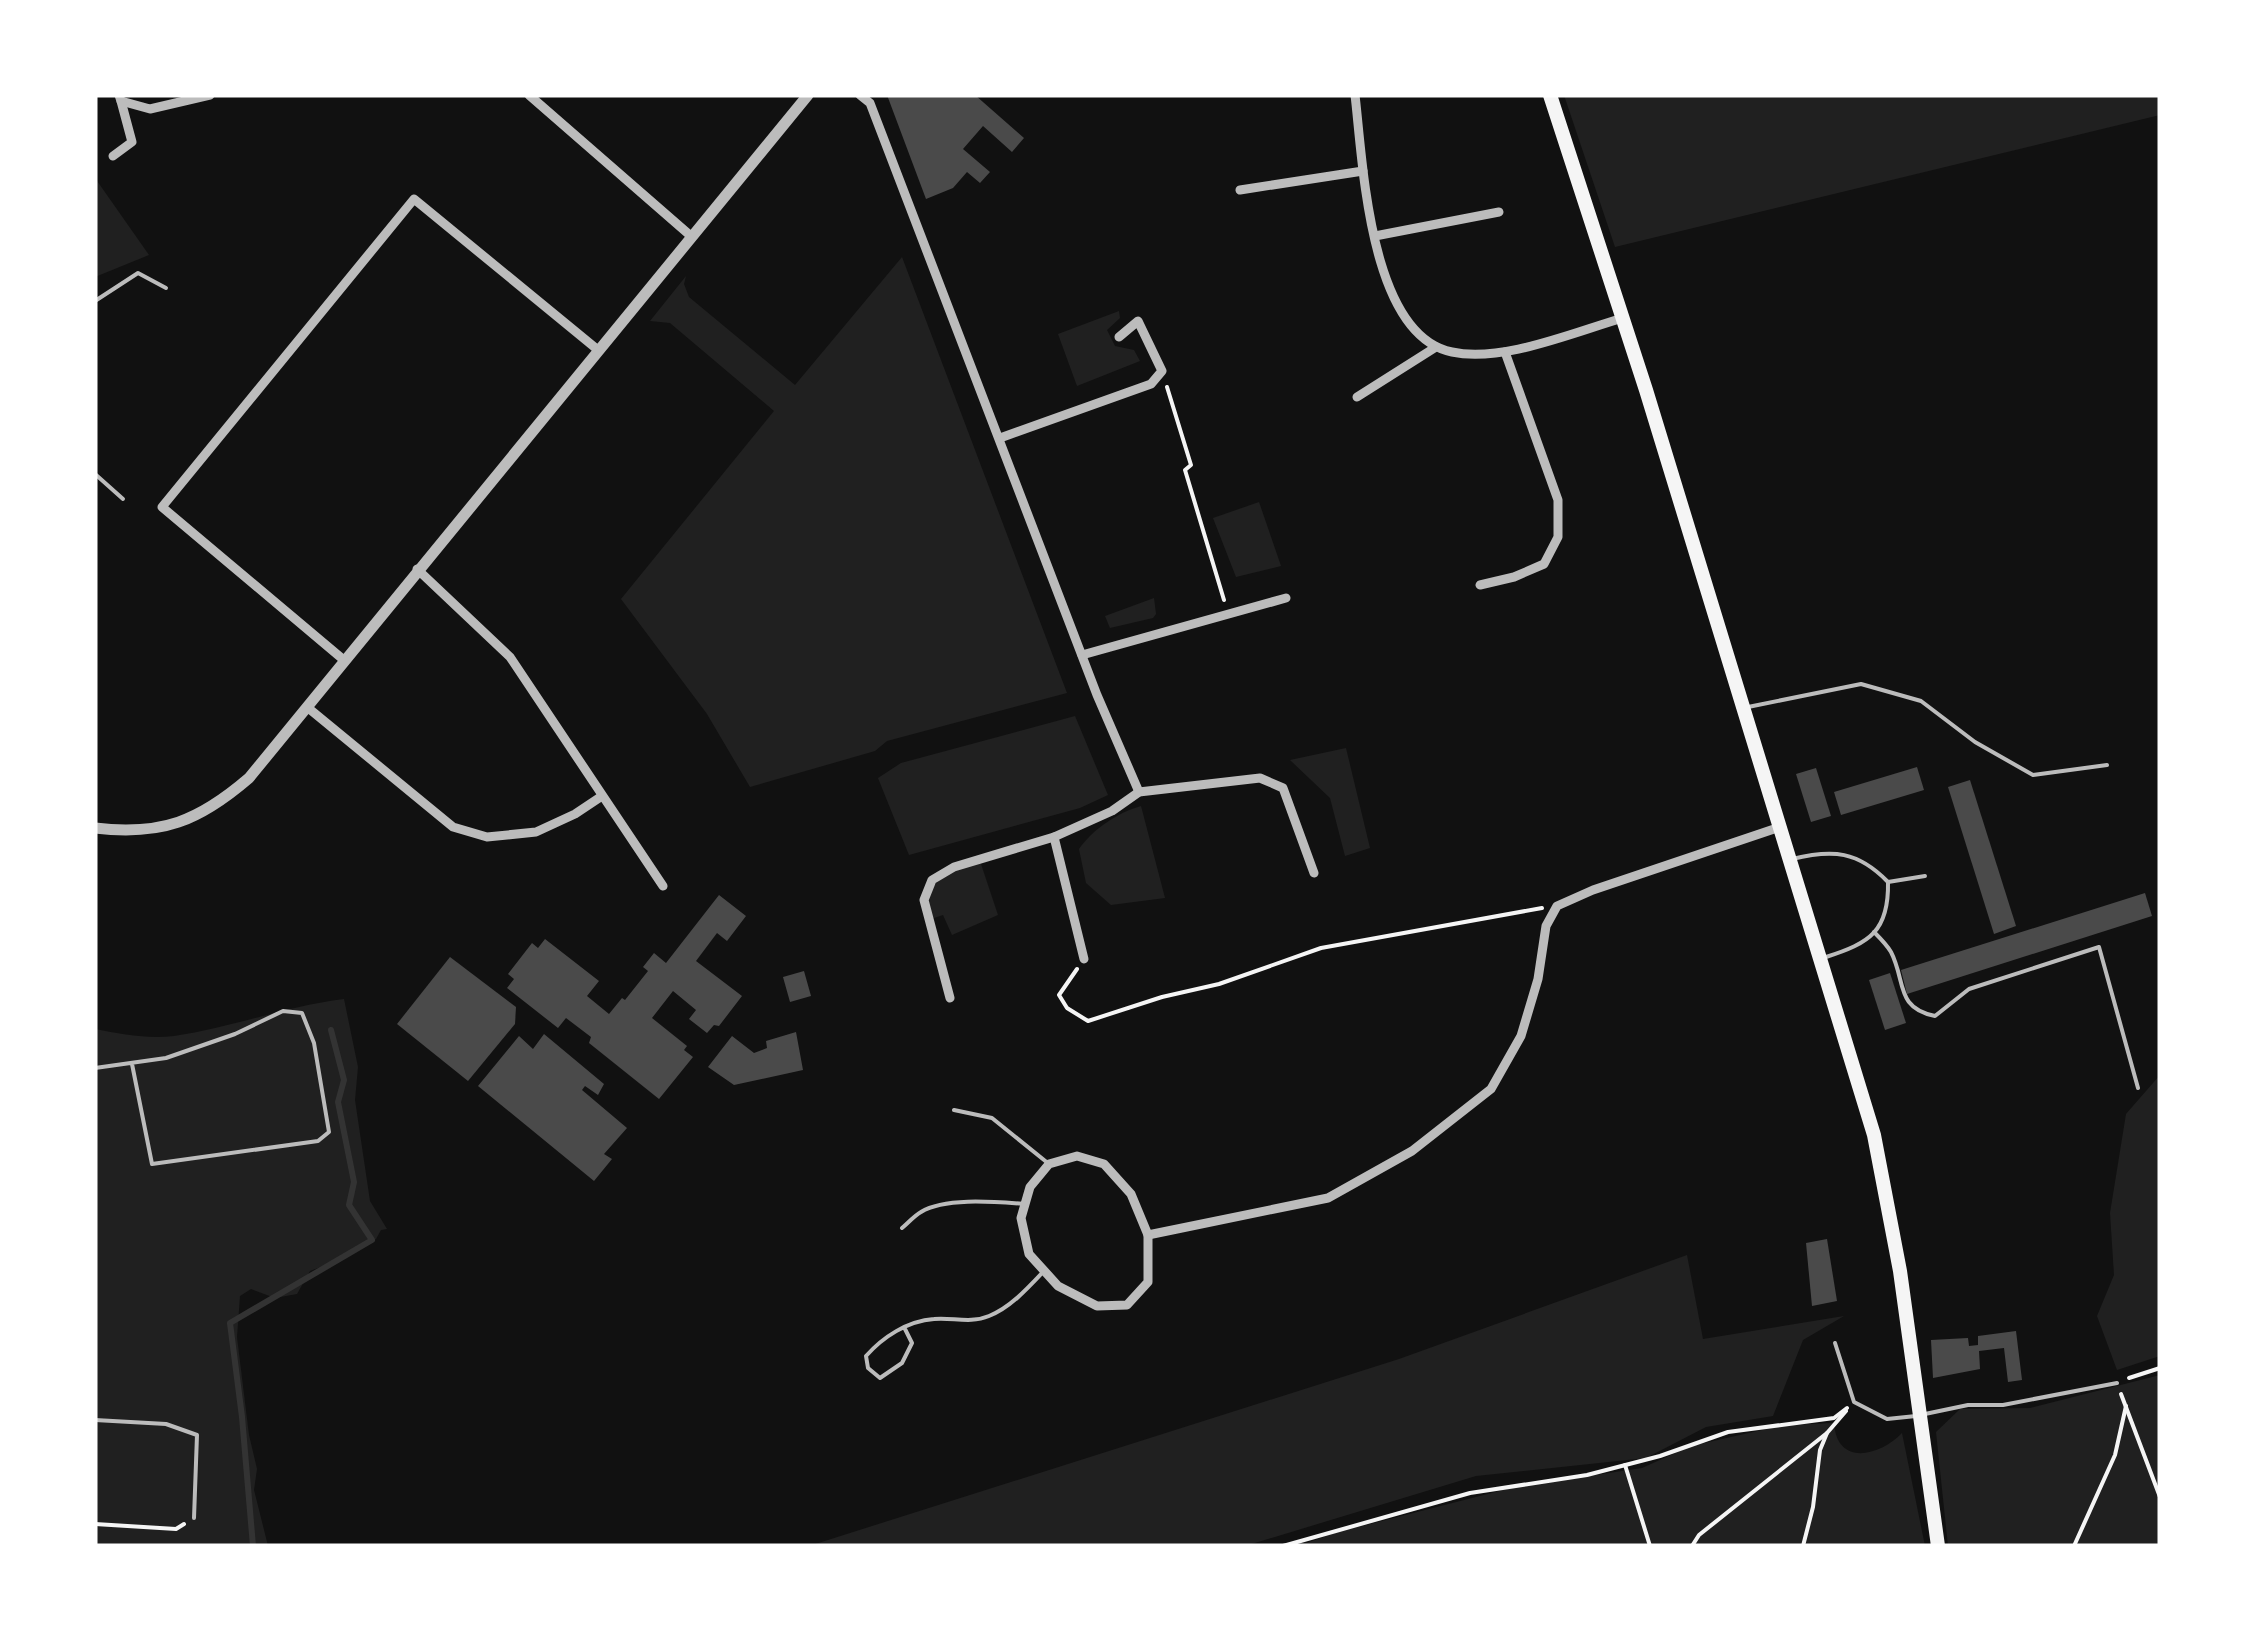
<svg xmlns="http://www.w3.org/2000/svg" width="2255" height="1641" viewBox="0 0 2255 1641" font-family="'Work Sans',sans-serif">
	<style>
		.green { fill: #202020 }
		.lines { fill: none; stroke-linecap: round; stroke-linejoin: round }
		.stream { stroke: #333; stroke-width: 6 }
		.building { fill: #4a4a4a }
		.path { stroke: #f5f5f5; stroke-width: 4 }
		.service { stroke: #bcbcbc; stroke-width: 4 }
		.minor { stroke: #bcbcbc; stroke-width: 9 }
		.tertiary { stroke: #bcbcbc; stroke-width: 11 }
		.primary { stroke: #f5f5f5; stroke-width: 14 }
	</style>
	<rect width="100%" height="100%" fill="#111"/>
	<g class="green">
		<path d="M1564,95H2160V115L1615,247Z"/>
		<path d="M95,178L149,255L95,277Z"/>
		<path d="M902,257L1067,693L887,741L875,751L750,787L707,714L621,599L774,411L670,323L650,321L686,276L684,284L689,297L795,385Z"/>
		<path d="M1119,311L1120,318L1107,330L1115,346L1134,350L1140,361L1077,386L1058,334Z"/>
		<path d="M1259,502L1281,566L1236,577L1213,518Z"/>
		<path d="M1154,598L1156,614L1153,618L1110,628L1105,616Z"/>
		<path d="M1075,716L1108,795L1080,808L909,855L878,778L901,763Z"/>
		<path d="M1346,748L1370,848L1345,856L1330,798L1290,760Z"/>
		<path d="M1141,806L1165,898L1111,905L1086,883L1079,849C1093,829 1117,813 1141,806Z"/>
		<path d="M980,861L998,915L952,935L943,915L928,920L923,902L943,873Z"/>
		<path d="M344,999L358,1067L355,1100L370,1201L387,1229L381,1230L376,1239C353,1249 333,1263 310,1271L297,1294L275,1298L251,1289L240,1296L237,1337L249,1435L257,1469L254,1490L268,1546H95V1029C121,1034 147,1039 174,1036C231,1028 286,1006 344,999Z"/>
		<path d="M2160,1075V1356L2117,1370L2097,1316L2114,1275L2110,1213L2126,1114Z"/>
		<path d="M1687,1255L1703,1339L1844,1316L1803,1340L1773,1416L1706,1427L1646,1458L1476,1476L1245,1546H809L1399,1359Z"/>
		<path d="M2160,1375V1546H1948L1936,1432L1960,1409L2030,1408Z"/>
		<path d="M1834,1423C1837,1467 1880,1456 1902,1433L1925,1546H1298L1335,1533L1515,1487L1642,1468L1691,1446L1785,1425Z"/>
	</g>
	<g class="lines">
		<path class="stream" d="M253,1546L242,1417L230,1323L372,1240L349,1205L354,1182L338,1102L344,1080L331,1030"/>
	</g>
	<g class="building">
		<path d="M887,95H975L1024,138L1012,152L983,126L963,149L990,172L980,183L967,172L953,188L926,199Z"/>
		<path d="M1917,767L1924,790L1841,815L1834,792Z"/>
		<path d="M1816,768L1831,816L1811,822L1796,774Z"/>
		<path d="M1970,780L2016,926L1994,934L1948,787Z"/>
		<path d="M2145,893L2152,916L1907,994L1901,970Z"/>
		<path d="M719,895L746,916L727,941L717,933L696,961L742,996L719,1026L714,1025L707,1033L689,1019L696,1010L673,991L652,1018L687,1046L684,1050L693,1057L659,1099L589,1043L591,1037L566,1018L558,1028L507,988L514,979L508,974L532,943L538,948L545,939L599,981L587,996L609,1014L622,998L625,1000L648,971L643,967L654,953L666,963Z"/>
		<path d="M450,957L516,1007L515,1024L468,1081L397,1024Z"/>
		<path d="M804,971L811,996L790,1002L783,977Z"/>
		<path d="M1890,973L1906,1023L1885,1030L1869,980Z"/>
		<path d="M796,1032L803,1070L734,1085L708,1067L732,1036L754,1053L767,1048L766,1041Z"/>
		<path d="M544,1034L604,1084L598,1095L585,1086L582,1090L627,1128L604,1154L612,1159L594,1181L478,1086L519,1036L533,1049Z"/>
		<path d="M1827,1239L1837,1301L1812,1306L1806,1243Z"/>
		<path d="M2016,1331L2022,1380L2008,1382L2004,1348L1979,1351L1980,1369L1933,1378L1931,1340L1968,1338L1969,1346L1978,1345V1336Z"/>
	</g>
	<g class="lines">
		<g class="path">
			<path d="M1167,387L1191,465L1185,470L1224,600"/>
			<path d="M1077,969L1059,995L1067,1008L1088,1021L1162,997L1219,984L1321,948L1542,908"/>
			<path d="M2129,1378L2160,1368"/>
			<path d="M2121,1394L2160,1497"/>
			<path d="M1625,1465L1650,1546"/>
			<path d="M95,1524L176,1529L184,1524"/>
			<path d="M1283,1546L1470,1493L1587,1475L1660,1456L1728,1432L1834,1418L1847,1408"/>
			<path d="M1692,1546L1699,1535L1827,1433"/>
			<path d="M1803,1546L1813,1507L1820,1450L1827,1433L1846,1411"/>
			<path d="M2074,1546L2115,1455L2126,1406"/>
		</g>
		<g class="service">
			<path d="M95,301L138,273L166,288"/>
			<path d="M95,474L123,499"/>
			<path d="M1748,707L1861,684L1921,701L1975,742L2033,775L2107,765"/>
			<path d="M1792,859C1833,849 1858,851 1888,882C1889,931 1870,943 1826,957"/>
			<path d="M1888,882L1925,876"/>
			<path d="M1874,932C1880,938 1887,945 1891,952C1906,981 1895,1008 1935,1016L1969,989L2099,947L2138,1088"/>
			<path d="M95,1068L166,1058L235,1034L283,1011L302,1013L314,1043L329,1132L318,1141L152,1164L132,1064"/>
			<path d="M954,1110L992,1118L1049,1164"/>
			<path d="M902,1228C908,1223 914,1216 921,1212C945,1197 997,1202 1025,1204"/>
			<path d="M905,1329L912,1343L902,1363L880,1378L868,1368L866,1356C883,1337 907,1321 934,1319C952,1317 970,1324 989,1316C1010,1308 1029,1287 1044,1271"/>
			<path d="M1835,1343L1854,1402L1887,1419L1916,1416"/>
			<path d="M1925,1414L1968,1405H2003L2117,1383"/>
			<path d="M95,1420L166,1424L197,1435L194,1518"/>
		</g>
		<g class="minor">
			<path d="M119,95L121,101L150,109L210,95"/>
			<path d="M529,95L692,237"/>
			<path d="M860,95L870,103L1097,695L1139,792"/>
			<path d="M1355,95C1363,162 1369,335 1452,352C1502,363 1574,332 1623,318"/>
			<path d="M113,156L132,142L121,101"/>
			<path d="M1240,190L1363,171"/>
			<path d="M1375,236L1499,212"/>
			<path d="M1357,397L1436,347"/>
			<path d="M1000,438L1151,384L1162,371L1138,321L1119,337"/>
			<path d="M417,569L510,657L663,886"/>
			<path d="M1480,585L1514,577L1544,564L1558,537V500L1505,352"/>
			<path d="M1082,655L1286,598"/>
			<path d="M345,661L162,507L414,199L598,350"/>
			<path d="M307,707L453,827L487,837L536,832L575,814L602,796"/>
			<path d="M1054,837L1084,959"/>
			<path d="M950,998L924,900L932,880L954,867L1054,837L1112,811L1139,792L1260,778L1283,788L1314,873"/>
			<path d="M1077,1156L1104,1164L1131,1194L1148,1235V1282L1127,1305L1097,1306L1058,1286L1029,1254L1021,1218L1030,1187L1049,1164Z"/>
			<path d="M1148,1235L1328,1198L1412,1151L1491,1089L1521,1036L1538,979L1546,926L1557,906L1593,890L1780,827"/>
		</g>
		<path class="tertiary" d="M95,828C162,836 199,821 249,778L808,95"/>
		<path class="primary" d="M1550,95L1646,390L1874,1135L1900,1271L1938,1546"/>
	</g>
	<rect width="2255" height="1641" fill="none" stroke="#ffffff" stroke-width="195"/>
</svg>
